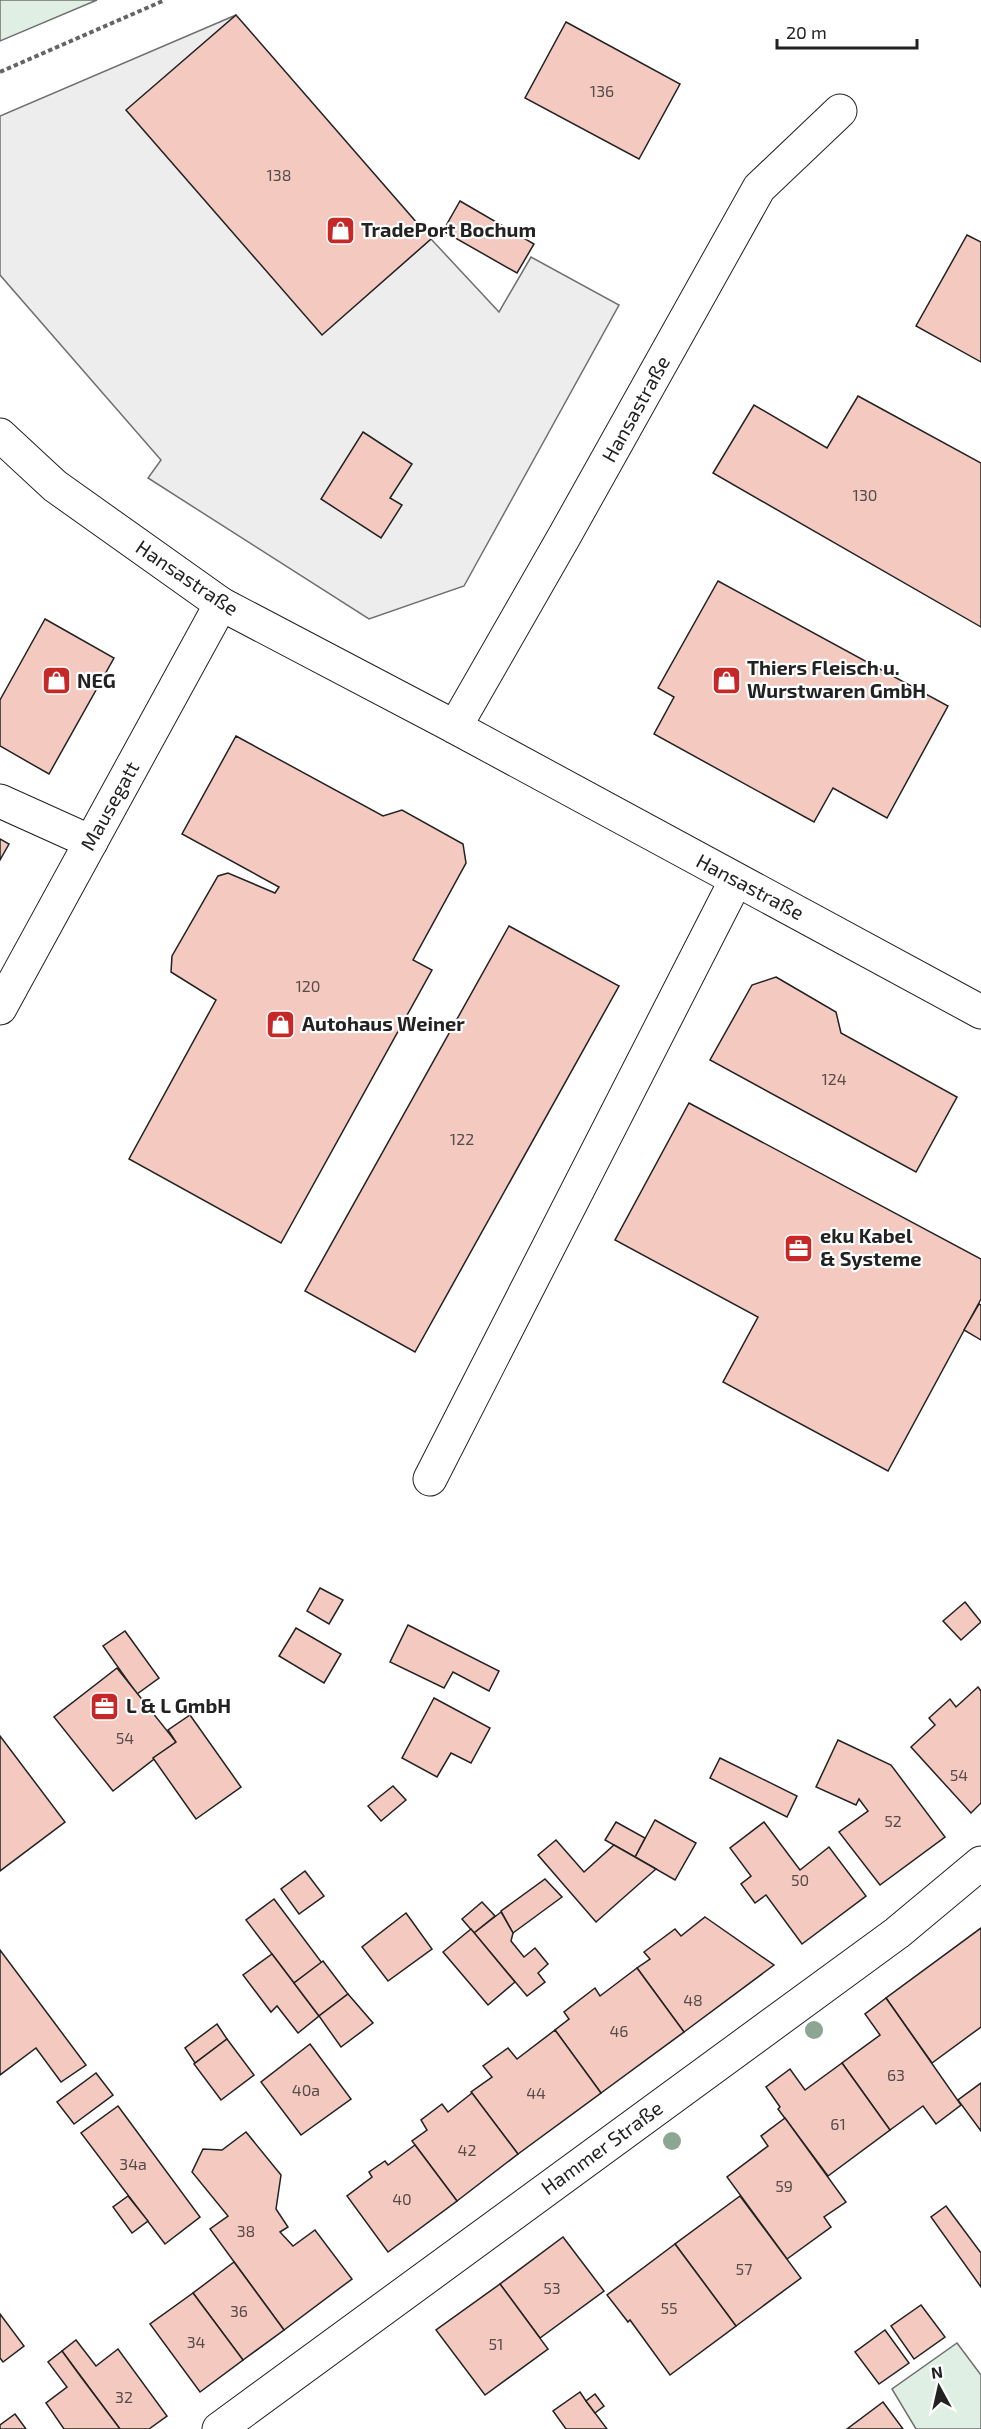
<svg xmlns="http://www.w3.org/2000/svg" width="981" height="2429" viewBox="0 0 981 2429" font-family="'Exo 2',sans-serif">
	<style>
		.green { fill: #e0efe3; stroke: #6f6f6f; stroke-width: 1.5 }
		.parking { fill: #ededed; stroke: #6f6f6f; stroke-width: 1.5 }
		.building { fill: #f3c9c0; stroke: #222; stroke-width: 1.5 }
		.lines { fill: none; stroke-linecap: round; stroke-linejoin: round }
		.minor-casing { stroke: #222; stroke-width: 35 }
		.path { stroke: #646464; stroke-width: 4; stroke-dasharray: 4.5 3; stroke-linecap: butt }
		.minor { stroke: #fff; stroke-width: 33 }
		.tree { fill: #8da692 }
		.labels { text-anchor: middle; stroke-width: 4.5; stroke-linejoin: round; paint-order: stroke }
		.number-label { font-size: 16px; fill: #564c4a }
		.poi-label { font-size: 20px; font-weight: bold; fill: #222; stroke: #fff; text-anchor: start }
		.street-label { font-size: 20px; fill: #222; stroke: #fff }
	</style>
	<rect width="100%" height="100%" fill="#fff"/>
	<g class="green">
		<path d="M0,0H97L0,41Z"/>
		<path d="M957,2343L981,2375V2429H916L892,2389Z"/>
	</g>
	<path class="parking" d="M236,15L127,110L322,334L431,239L499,312L531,257L619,305L464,586L369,619L148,478L161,460L0,275V116Z"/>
	<g class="building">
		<path d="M236,15L431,239L322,335L126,110Z"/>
		<path d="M566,22L680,84L639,159L525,98Z"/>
		<path d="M460,201L534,244L517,273L443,231Z"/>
		<path d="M967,235L981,242V362L916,326Z"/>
		<path d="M858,396L981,463V627L713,473L754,405L827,448Z"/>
		<path d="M363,432L412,464L390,498L402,505L381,538L321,499Z"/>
		<path d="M718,581L948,706L887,818L833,788L814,822L654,734L674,697L658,688Z"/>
		<path d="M45,619L114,658L49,774L0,746V700Z"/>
		<path d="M236,736L383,816L402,810L463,844L466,863L413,960L432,970L281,1243L129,1159L216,1000L171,972L172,956L218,876L228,873L275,893L279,887L182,834Z"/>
		<path d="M0,839L9,844L0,860Z"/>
		<path d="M509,926L619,986L415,1352L305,1291Z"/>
		<path d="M776,977L836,1012L841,1033L957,1097L916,1172L710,1060L752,985Z"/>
		<path d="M689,1103L981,1259V1299L888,1471L723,1382L758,1317L615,1240Z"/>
		<path d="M979,1304L981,1305V1340L964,1330Z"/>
		<path d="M320,1588L343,1600L329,1624L307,1611Z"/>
		<path d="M965,1602L981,1622L961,1640L943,1621Z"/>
		<path d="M408,1625L499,1671L489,1691L453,1672L444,1688L390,1662Z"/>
		<path d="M296,1628L341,1654L324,1683L279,1656Z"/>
		<path d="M125,1631L159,1678L137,1694L103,1646Z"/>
		<path d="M117,1668L176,1742L113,1791L54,1717Z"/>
		<path d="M978,1687L981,1691V1803L971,1813L911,1747L935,1725L929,1718L950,1699L956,1707Z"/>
		<path d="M434,1698L490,1728L471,1763L451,1753L437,1777L402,1758Z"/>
		<path d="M190,1715L241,1787L196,1819L153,1758L176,1742L168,1730Z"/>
		<path d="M0,1736L65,1822L0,1871Z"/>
		<path d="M838,1740L891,1765L945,1837L880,1885L839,1832L868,1811L859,1799L856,1805L816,1787Z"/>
		<path d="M720,1758L797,1796L787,1817L710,1778Z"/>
		<path d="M393,1786L406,1800L381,1821L368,1806Z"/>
		<path d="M655,1820L696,1843L675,1880L635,1857Z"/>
		<path d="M616,1822L645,1838L635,1857L605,1840Z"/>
		<path d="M764,1822L800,1870L829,1847L866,1896L802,1944L766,1895L755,1903L741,1884L751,1876L730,1848Z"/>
		<path d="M556,1840L584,1872L614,1845L656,1869L596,1922L538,1855Z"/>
		<path d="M305,1871L324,1896L299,1914L281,1889Z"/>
		<path d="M545,1879L562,1897L513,1933L501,1911Z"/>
		<path d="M274,1899L322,1963L294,1983L246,1920Z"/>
		<path d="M482,1902L495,1916L474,1933L462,1919Z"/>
		<path d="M501,1912L513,1933L511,1941L524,1957L535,1948L548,1964L538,1973L545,1982L527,1996L474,1933Z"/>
		<path d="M406,1913L432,1949L388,1981L362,1947Z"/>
		<path d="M705,1917L774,1965L684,2032L637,1968L650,1959L644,1952L675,1929L681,1936Z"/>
		<path d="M981,1928V2027L932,2063L886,1998Z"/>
		<path d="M471,1929L515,1982L488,2005L443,1952Z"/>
		<path d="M0,1950L86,2065L61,2082L36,2048L0,2075Z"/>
		<path d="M272,1954L319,2016L298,2033L277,2006L271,2012L243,1975Z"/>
		<path d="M323,1961L348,1994L319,2016L294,1983Z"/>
		<path d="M637,1968L684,2032L601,2093L555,2030L569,2019L564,2012L595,1988L600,1996Z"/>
		<path d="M348,1994L373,2023L341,2047L319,2016Z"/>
		<path d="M886,1998L961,2105L936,2124L923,2106L890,2130L842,2063L880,2035L865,2014Z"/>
		<path d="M217,2024L227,2039L195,2063L185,2048Z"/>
		<path d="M555,2030L601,2093L518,2154L471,2092L492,2077L483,2066L508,2048L517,2059Z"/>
		<path d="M227,2039L254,2075L221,2100L194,2064Z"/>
		<path d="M310,2044L351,2099L301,2135L261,2082Z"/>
		<path d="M842,2063L890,2130L828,2176L778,2109L780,2107L766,2087L790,2069L805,2090Z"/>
		<path d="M96,2073L113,2095L74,2124L57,2102Z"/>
		<path d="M981,2083V2131L958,2100Z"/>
		<path d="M472,2093L518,2154L457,2201L412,2141L427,2130L421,2120L442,2104L448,2112Z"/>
		<path d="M118,2106L200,2217L165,2244L81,2133Z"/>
		<path d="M785,2118L846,2202L824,2217L831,2227L787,2259L727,2177L768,2146L761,2136Z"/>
		<path d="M246,2132L281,2175L276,2209L288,2227L280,2232L293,2246L315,2230L352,2279L284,2330L210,2229L228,2216L192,2172L203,2149L222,2150Z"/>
		<path d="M415,2145L457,2201L388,2252L347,2196L372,2177L369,2172L385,2161L388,2165Z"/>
		<path d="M128,2196L148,2221L132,2233L113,2207Z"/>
		<path d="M740,2196L801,2278L736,2326L675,2244Z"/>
		<path d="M946,2206L981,2253V2287L931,2217Z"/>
		<path d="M563,2237L604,2291L540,2338L500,2284Z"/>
		<path d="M675,2244L736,2326L670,2375L630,2320L628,2322L607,2295Z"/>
		<path d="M234,2262L284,2330L243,2360L193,2293Z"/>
		<path d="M500,2284L548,2349L485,2395L436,2330Z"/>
		<path d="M193,2293L243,2360L200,2392L150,2324Z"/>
		<path d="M921,2305L945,2337L914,2359L891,2326Z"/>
		<path d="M0,2314L24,2346L3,2362L0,2358Z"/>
		<path d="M885,2330L909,2363L879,2384L855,2352Z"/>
		<path d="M76,2340L96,2366L118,2349L167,2416L149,2429H120L62,2351Z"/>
		<path d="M62,2351L81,2377L120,2429H64L46,2403L67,2387L48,2362Z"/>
		<path d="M580,2392L586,2401L607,2429H566L553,2411Z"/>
		<path d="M595,2394L604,2406L595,2413L586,2401Z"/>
		<path d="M883,2402L903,2429H847Z"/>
		<path d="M15,2414L26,2429H0V2425Z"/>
	</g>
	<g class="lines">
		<defs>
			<g id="minor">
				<path d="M0,435L55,486L221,604L455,727L565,535L759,188L840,111"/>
				<path d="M455,727L981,1012"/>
				<path d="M0,801L91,842"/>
				<path d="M0,1008L221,604"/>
				<path d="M430,1479L736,880"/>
				<path d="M219,2429L897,1933L981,1863"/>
			</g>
		</defs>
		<use href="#minor" class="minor-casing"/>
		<path class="path" d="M0,72L165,0"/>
		<use href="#minor" class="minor"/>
	</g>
	<g class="tree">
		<circle cx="814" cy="2030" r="9"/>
		<circle cx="672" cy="2141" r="9"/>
	</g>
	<defs>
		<symbol id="shop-square" viewBox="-11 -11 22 22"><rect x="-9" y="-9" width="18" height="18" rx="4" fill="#c62828" stroke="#fff"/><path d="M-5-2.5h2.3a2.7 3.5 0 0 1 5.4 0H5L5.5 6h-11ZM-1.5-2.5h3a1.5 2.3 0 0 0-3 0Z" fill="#fff"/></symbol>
		<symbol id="office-square" viewBox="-11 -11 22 22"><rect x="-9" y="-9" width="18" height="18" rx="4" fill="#c62828" stroke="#fff"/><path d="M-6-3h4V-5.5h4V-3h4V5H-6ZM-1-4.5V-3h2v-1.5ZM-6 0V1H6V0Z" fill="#fff"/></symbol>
	</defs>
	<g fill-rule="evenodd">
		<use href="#shop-square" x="324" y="214" width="33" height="33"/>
		<use href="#shop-square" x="710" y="664" width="33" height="33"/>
		<use href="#shop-square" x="40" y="664" width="33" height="33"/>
		<use href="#shop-square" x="264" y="1008" width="33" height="33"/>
		<use href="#office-square" x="782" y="1232" width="33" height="33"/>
		<use href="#office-square" x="88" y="1690" width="33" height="33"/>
	</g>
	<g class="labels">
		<g class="number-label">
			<text x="602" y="97">136</text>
			<text x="279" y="181">138</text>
			<text x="865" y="501">130</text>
			<text x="308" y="992">120</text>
			<text x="834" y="1085">124</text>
			<text x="462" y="1145">122</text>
			<text x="125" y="1744">54</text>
			<text x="959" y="1781">54</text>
			<text x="893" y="1827">52</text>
			<text x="800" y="1886">50</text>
			<text x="693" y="2006">48</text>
			<text x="619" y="2037">46</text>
			<text x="896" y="2081">63</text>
			<text x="306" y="2096">40a</text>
			<text x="536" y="2099">44</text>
			<text x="838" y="2130">61</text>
			<text x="467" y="2156">42</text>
			<text x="133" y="2170">34a</text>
			<text x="784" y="2192">59</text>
			<text x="402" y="2205">40</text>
			<text x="246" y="2237">38</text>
			<text x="744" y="2275">57</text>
			<text x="552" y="2294">53</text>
			<text x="669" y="2314">55</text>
			<text x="239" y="2317">36</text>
			<text x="196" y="2348">34</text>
			<text x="496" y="2350">51</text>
			<text x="124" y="2403">32</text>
		</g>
		<g class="poi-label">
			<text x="361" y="237">TradePort Bochum</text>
			<text x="747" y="675">Thiers Fleisch u.<tspan x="747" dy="23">Wurstwaren GmbH</tspan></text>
			<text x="77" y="688">NEG</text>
			<text x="302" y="1031">Autohaus Weiner</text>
			<text x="820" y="1243">eku Kabel<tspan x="820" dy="23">&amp; Systeme</tspan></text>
			<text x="126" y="1713">L &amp; L GmbH</text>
		</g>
		<g class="street-label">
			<text transform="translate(636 409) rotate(-61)" y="7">Hansastraße</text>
			<text transform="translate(187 578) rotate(34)" y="7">Hansastraße</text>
			<text transform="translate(110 806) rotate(-61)" y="7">Mausegatt</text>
			<text transform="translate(750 887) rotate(28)" y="7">Hansastraße</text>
			<text transform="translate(602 2148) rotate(-36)" y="7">Hammer Straße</text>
		</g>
	</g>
	<g transform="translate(939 2387) rotate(352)" stroke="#ffffff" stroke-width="4.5" paint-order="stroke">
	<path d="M0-4.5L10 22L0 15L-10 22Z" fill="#222222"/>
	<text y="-9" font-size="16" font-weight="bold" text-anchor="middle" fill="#222222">N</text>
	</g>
	<path d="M777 39v9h140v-9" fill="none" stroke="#222222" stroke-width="3"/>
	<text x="786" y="39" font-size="18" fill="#222222" stroke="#ffffff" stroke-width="4.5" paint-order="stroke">20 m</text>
</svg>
